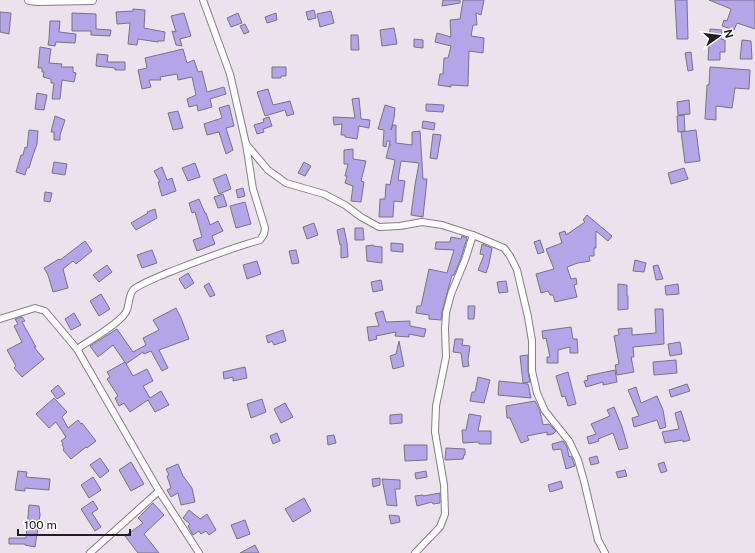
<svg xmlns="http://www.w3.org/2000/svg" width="755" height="553" viewBox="0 0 755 553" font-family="'Public Sans',sans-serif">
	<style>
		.building { fill: #b3a5e8; stroke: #777581 }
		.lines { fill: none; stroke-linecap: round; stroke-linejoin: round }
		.minor-casing { stroke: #877e87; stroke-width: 8 }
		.tertiary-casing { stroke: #877e87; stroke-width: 10 }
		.minor { stroke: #fff; stroke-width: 6 }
		.tertiary { stroke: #fff; stroke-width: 8 }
	</style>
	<rect width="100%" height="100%" fill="#ece2ed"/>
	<g class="building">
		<path d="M443,0H460V3L442,6Z"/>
		<path d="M463,0H484L481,15L476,13L477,25H473L471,36L484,38L483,53L469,51L468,86L451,85V87L438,85L440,74H443L444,58H448L451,46L435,42L437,33L451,37L450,20L460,19Z"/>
		<path d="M675,0H687L688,39H677Z"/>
		<path d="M709,0H755V29L737,23L734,30L722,26L724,20L727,21L731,9Z"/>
		<path d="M133,9L145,10L144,28L165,32L164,41H158V42L138,39L137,45L128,44L130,23L117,24L116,12L133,11Z"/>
		<path d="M314,10L316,18L308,20L306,12Z"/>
		<path d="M331,11L334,23L320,27L317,14Z"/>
		<path d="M0,12L11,13L9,34L0,32Z"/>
		<path d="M72,13L96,14V29L111,30L110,36L91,35V31H72Z"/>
		<path d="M184,13L191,36L180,39L182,46L176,45L172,31L176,32L171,16Z"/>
		<path d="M238,13L242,23L231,27L227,18Z"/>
		<path d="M276,13L277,20L267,23L265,17Z"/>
		<path d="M50,21H60L59,32L76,34L75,43L56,42L55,46L48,45L49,39Z"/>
		<path d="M245,24L249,32L244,34L240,26Z"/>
		<path d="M394,28L397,44L382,46L380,30Z"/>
		<path d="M710,29L722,30L721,39L725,40V52H720V60H708Z"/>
		<path d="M351,35H358L359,50H351Z"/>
		<path d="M414,39L423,40V48L414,47Z"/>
		<path d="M742,40L751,41L752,59H740Z"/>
		<path d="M40,47L51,49L49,63L62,64L61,67H73V72L76,73L74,82L62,80L60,99H52L54,83H51V79L43,77L44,72H42V68H38Z"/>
		<path d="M183,49L187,63L194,60L198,72L202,71L207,92L224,87L226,94L210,99L212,107L198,111L197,105L189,107L187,99L196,95L192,77L178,80L177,74L160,77L161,80H149L151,87L142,89L138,70L147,68L145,58Z"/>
		<path d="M691,52L693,70L688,71L685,53Z"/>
		<path d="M97,54L108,55L107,62H125V70H115V68L96,66Z"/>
		<path d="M272,67H286V76H281V78H272Z"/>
		<path d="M710,67L750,70L749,89L735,88L732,108L716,106V120L705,119L707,85H709Z"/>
		<path d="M268,89L273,105L290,101L294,114L287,116L285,110L265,116L257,92Z"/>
		<path d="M37,93L47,95L44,110L35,109Z"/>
		<path d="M359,98L361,119L370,120L369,128L359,126L357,139L345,137V135H341L342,124L334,125L333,117L355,118L352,99Z"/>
		<path d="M689,100L690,114L678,115L677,102Z"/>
		<path d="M426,104L444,105L443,112L426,111Z"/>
		<path d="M229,105L234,126L226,128L233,150L226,154L219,132L207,135L204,124L222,118L219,108Z"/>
		<path d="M385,105L395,108L394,118L391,130L393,125H396V143L412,145V132L420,131L423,179H427L423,217L411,215L415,185L419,163L401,161L398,180L405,181L402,202L394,201L393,217H379L380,199H385L386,184L390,185L395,160L386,158L389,146L391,145H389L390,141H387L386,147L383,146L384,130L378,129Z"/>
		<path d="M178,111L183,128L173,130L168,113Z"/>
		<path d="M684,115L685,131L678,132L677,116Z"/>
		<path d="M55,116L65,120L60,135V140H54V132H51Z"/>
		<path d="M269,117L272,126L263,129L264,132L257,134L254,125L264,122L263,119Z"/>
		<path d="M423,121L435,123L434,130L422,128Z"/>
		<path d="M29,130L38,131L37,144L33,155L29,168H27L25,175L16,172L21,155H23L25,147L27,148Z"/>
		<path d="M696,130L700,161L685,163L681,132Z"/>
		<path d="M433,134L441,135L437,159L430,158Z"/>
		<path d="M353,149V159L366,161L361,181L364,182L361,202L351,201L353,186L345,183L347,176H345L348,164H344V150Z"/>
		<path d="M54,162L67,164L65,175L52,173Z"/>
		<path d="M304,162L311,166L305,176L298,173Z"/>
		<path d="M195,163L200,177L188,181L182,168Z"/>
		<path d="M162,167L167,180L172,178L176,191L162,196L158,182H160L154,171Z"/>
		<path d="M684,168L688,179L671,184L668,173Z"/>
		<path d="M226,174L231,189L219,194L213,179Z"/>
		<path d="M243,188L245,196L238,198L236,190Z"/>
		<path d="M45,192L52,193L50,202L44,201Z"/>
		<path d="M223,194L227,206L218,208L214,197Z"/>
		<path d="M199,199L205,213H206L210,225L218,221L223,231L212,236L215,244L197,251L193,240L202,237L195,212L192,213L189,203Z"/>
		<path d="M245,202L251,224L236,228L230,206Z"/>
		<path d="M155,209L157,218L136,230L131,223L148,213L147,212Z"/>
		<path d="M587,215L612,236L608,241L596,231V248H594V256H589L590,261L578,263L567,267L571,279L576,278L577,284L574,285L577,297L555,302L553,295H550L548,291L541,293L536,274L554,269L546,249L562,243L559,233L565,231L566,235L585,222L583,220Z"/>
		<path d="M314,223L318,235L307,239L303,227Z"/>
		<path d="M344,228L347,243L348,257L341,258V244L340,245L337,230Z"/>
		<path d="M355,228H363L364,240H355Z"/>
		<path d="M462,236L467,238L461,258L454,275H452L442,312L441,320L429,319V315L416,313L417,306H421L429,269L447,273L454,250L435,249L436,242H450L451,237L461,239Z"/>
		<path d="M540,240L544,252L538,254L534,242Z"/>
		<path d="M85,241L92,251L76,264L73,261L63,269L68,288L53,292L48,275L44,268L59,259L60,260Z"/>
		<path d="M391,243L403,244V252L391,251Z"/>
		<path d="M482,244L492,248L489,264L486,273L478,270L484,255L480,254Z"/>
		<path d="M373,245L374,246L382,247V263L367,261L366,246Z"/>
		<path d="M152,250L157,263L142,268L137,255Z"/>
		<path d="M296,250L299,263L292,264L289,251Z"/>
		<path d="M635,260L646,263L644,272L633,271Z"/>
		<path d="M257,261L261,274L247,279L243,265Z"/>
		<path d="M107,265L112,272L99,282L93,275Z"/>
		<path d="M658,265L663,279L656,280L653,266Z"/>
		<path d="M188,273L194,283L185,289L179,279Z"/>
		<path d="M381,280L383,290L373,292L371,282Z"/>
		<path d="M506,281L508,292L499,293L497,282Z"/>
		<path d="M209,283L215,295L210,297L204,286Z"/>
		<path d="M618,284L627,285V296H628V309L618,310Z"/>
		<path d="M678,284L679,294L666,295L665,286Z"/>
		<path d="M101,294L110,309L99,316L90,301Z"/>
		<path d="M468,306H475L474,319H468Z"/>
		<path d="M176,308L181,318L189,339L159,350L168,368L162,371L151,351L144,354L143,352L126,364L113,345L98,357L90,346L117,329L133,352L146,345L143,338L159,330L153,320Z"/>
		<path d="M655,309H663L664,344L633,347L634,357H631L634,372L617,375L615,365L619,364L614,336L619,335L618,329L632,328V335L656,333Z"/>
		<path d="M383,311L386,322L410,321V326L426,329L424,337L409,334V337L395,336L396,332L376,336L377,339L369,341L367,327L379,326L375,313Z"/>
		<path d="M74,313L81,325L71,330L65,319Z"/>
		<path d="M22,317L25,321L22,322L36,347H34L44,359L22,377L14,368L16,366L7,350L22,342L14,326L18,324L15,319Z"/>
		<path d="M571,327L573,339H577L578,353H570V347L558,350V363H547V357H550L546,338L543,339L542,331Z"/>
		<path d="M283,330L286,341L274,345L272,341L268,343L266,336Z"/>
		<path d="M455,339H463L462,345L470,346L468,360L469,366L463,367L461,353L453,352Z"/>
		<path d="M399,341L404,366L393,369L390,356L396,354Z"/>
		<path d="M680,342L682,354L670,356L668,344Z"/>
		<path d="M528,355V371L530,382L523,383L520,356Z"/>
		<path d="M676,360L677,373L654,375L653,362Z"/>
		<path d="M125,362L133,376L147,369L153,381L143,386L150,398L161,391L169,405L155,412L148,400L130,412L124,403L119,406L115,398L118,396L107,379L110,377L107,372Z"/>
		<path d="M245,367L247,378L233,381V377L224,379L223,372Z"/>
		<path d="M615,370L617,382L603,385V382L586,387L584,381L588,380L587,376Z"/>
		<path d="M568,372L576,404L568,406L565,396L562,397L556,376Z"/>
		<path d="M478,377L490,380L484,403L470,401L472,392H475Z"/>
		<path d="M499,381L528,384L531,398L498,395Z"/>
		<path d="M687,384L690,391L671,397L669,390Z"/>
		<path d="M58,385L65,394L57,399L51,391Z"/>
		<path d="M636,387L641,403L657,396L663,410L666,427L660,429L657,420L634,427L632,418L639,416L628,390Z"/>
		<path d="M54,398L67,412L62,417L68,428L78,420L81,424L82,423L96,441L87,448L86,447L71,459L63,450L64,448L62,445L63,443L61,441L66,437L56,422L49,428L36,414Z"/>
		<path d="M262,399L266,412L251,418L247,404Z"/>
		<path d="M535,401L540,411L543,425L549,424L556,431L553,434L547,435V432L527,436L529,440L521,443L510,418H507L506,406Z"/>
		<path d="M285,403L293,417L281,423L274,409Z"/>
		<path d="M614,407L622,427L628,448L619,450L613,433L598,439L599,441L589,444L587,437L596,434L591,424L610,416L607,410Z"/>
		<path d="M681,411L690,440L683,442V440L665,443L662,432L679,429L675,413Z"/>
		<path d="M402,414V423L390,424V415Z"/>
		<path d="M469,414L481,416L478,431H491V444H479V442L463,443L462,430H466Z"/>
		<path d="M277,433L280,441L273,444L270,436Z"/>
		<path d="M334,435L336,443L328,445L327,436Z"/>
		<path d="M563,441L567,447L569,457L571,456L575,466L566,469L561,449L553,450L552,444Z"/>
		<path d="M404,445H427V460L405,461Z"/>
		<path d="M446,448L465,449V455H464L463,459L445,460Z"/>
		<path d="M597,456L599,463L591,465L589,458Z"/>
		<path d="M100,458L109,471L100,478L90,465Z"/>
		<path d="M131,462L144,484L131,491L119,470Z"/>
		<path d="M664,462L667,471L661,473L658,464Z"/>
		<path d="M178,464L183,476L192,488L195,502L181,505L178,493L171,497L167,490L171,488L167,476L169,475L166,469Z"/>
		<path d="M625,470L627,476L618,478L616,472Z"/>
		<path d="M18,471L27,472L26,477L50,479L49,490L25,488V491L15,490Z"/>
		<path d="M426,471L427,477L416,479L415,473Z"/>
		<path d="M93,477L101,490L89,498L81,485Z"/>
		<path d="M380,478V485L373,487L372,479Z"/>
		<path d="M382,479L400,480V489H395L397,506L387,505Z"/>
		<path d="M561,481L563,488L550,492L548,485Z"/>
		<path d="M440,493V503L433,504L432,502L417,506L415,496L423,495V496Z"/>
		<path d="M304,498L311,511L293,522L285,509Z"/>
		<path d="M93,501L98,509L92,513L101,527L95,531L81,509Z"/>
		<path d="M153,503L164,515L144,534L159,553H138L125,536L143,523L138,518Z"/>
		<path d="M29,505L39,506L40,515L35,547L25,545V544H9V538H26Z"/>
		<path d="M189,510L200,519L207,514L216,530L209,535L206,531L201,534L199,531L193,535L188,526L190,524L183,518Z"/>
		<path d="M389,515L399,516L400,522L391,524Z"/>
		<path d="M245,520L250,534L237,539L231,525Z"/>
		<path d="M255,545L259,553H240Z"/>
	</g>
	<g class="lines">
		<defs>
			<g id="minor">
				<path d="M246,144L268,170L286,183L324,194L345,205L361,217L379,227L400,226L422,222L442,225L473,235L504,248L510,256L517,270L528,317L532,341V371L537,393L545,411L569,441L578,460L584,481L598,540L605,553"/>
				<path d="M0,319L35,308L45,311L77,349L159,491L199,553"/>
				<path d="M77,349C90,340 119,324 126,312C130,305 128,294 134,289C144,282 156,278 167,273C198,261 228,249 260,240L264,234L265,228L253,189L246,144L230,74L203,0"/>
				<path d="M90,553L159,491"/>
				<path d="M415,553L440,527L445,514L444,485L435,432L436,406L446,357L445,329L446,313L451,294L465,260L473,235"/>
			</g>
			<path id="tertiary" d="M29,0L38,1L92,0"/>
		</defs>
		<use href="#minor" class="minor-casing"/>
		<use href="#tertiary" class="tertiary-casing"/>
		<use href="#minor" class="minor"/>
		<use href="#tertiary" class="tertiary"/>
	</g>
	<g transform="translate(719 36) rotate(76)" stroke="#ffffff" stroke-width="3" paint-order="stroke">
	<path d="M0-3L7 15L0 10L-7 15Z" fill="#211d21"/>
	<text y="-6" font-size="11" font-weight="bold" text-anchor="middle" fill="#211d21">N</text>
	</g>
	<path d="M18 529v6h112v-6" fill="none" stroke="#211d21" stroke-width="2"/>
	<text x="24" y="529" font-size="12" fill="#211d21" stroke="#ffffff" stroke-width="3" paint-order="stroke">100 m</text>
</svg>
